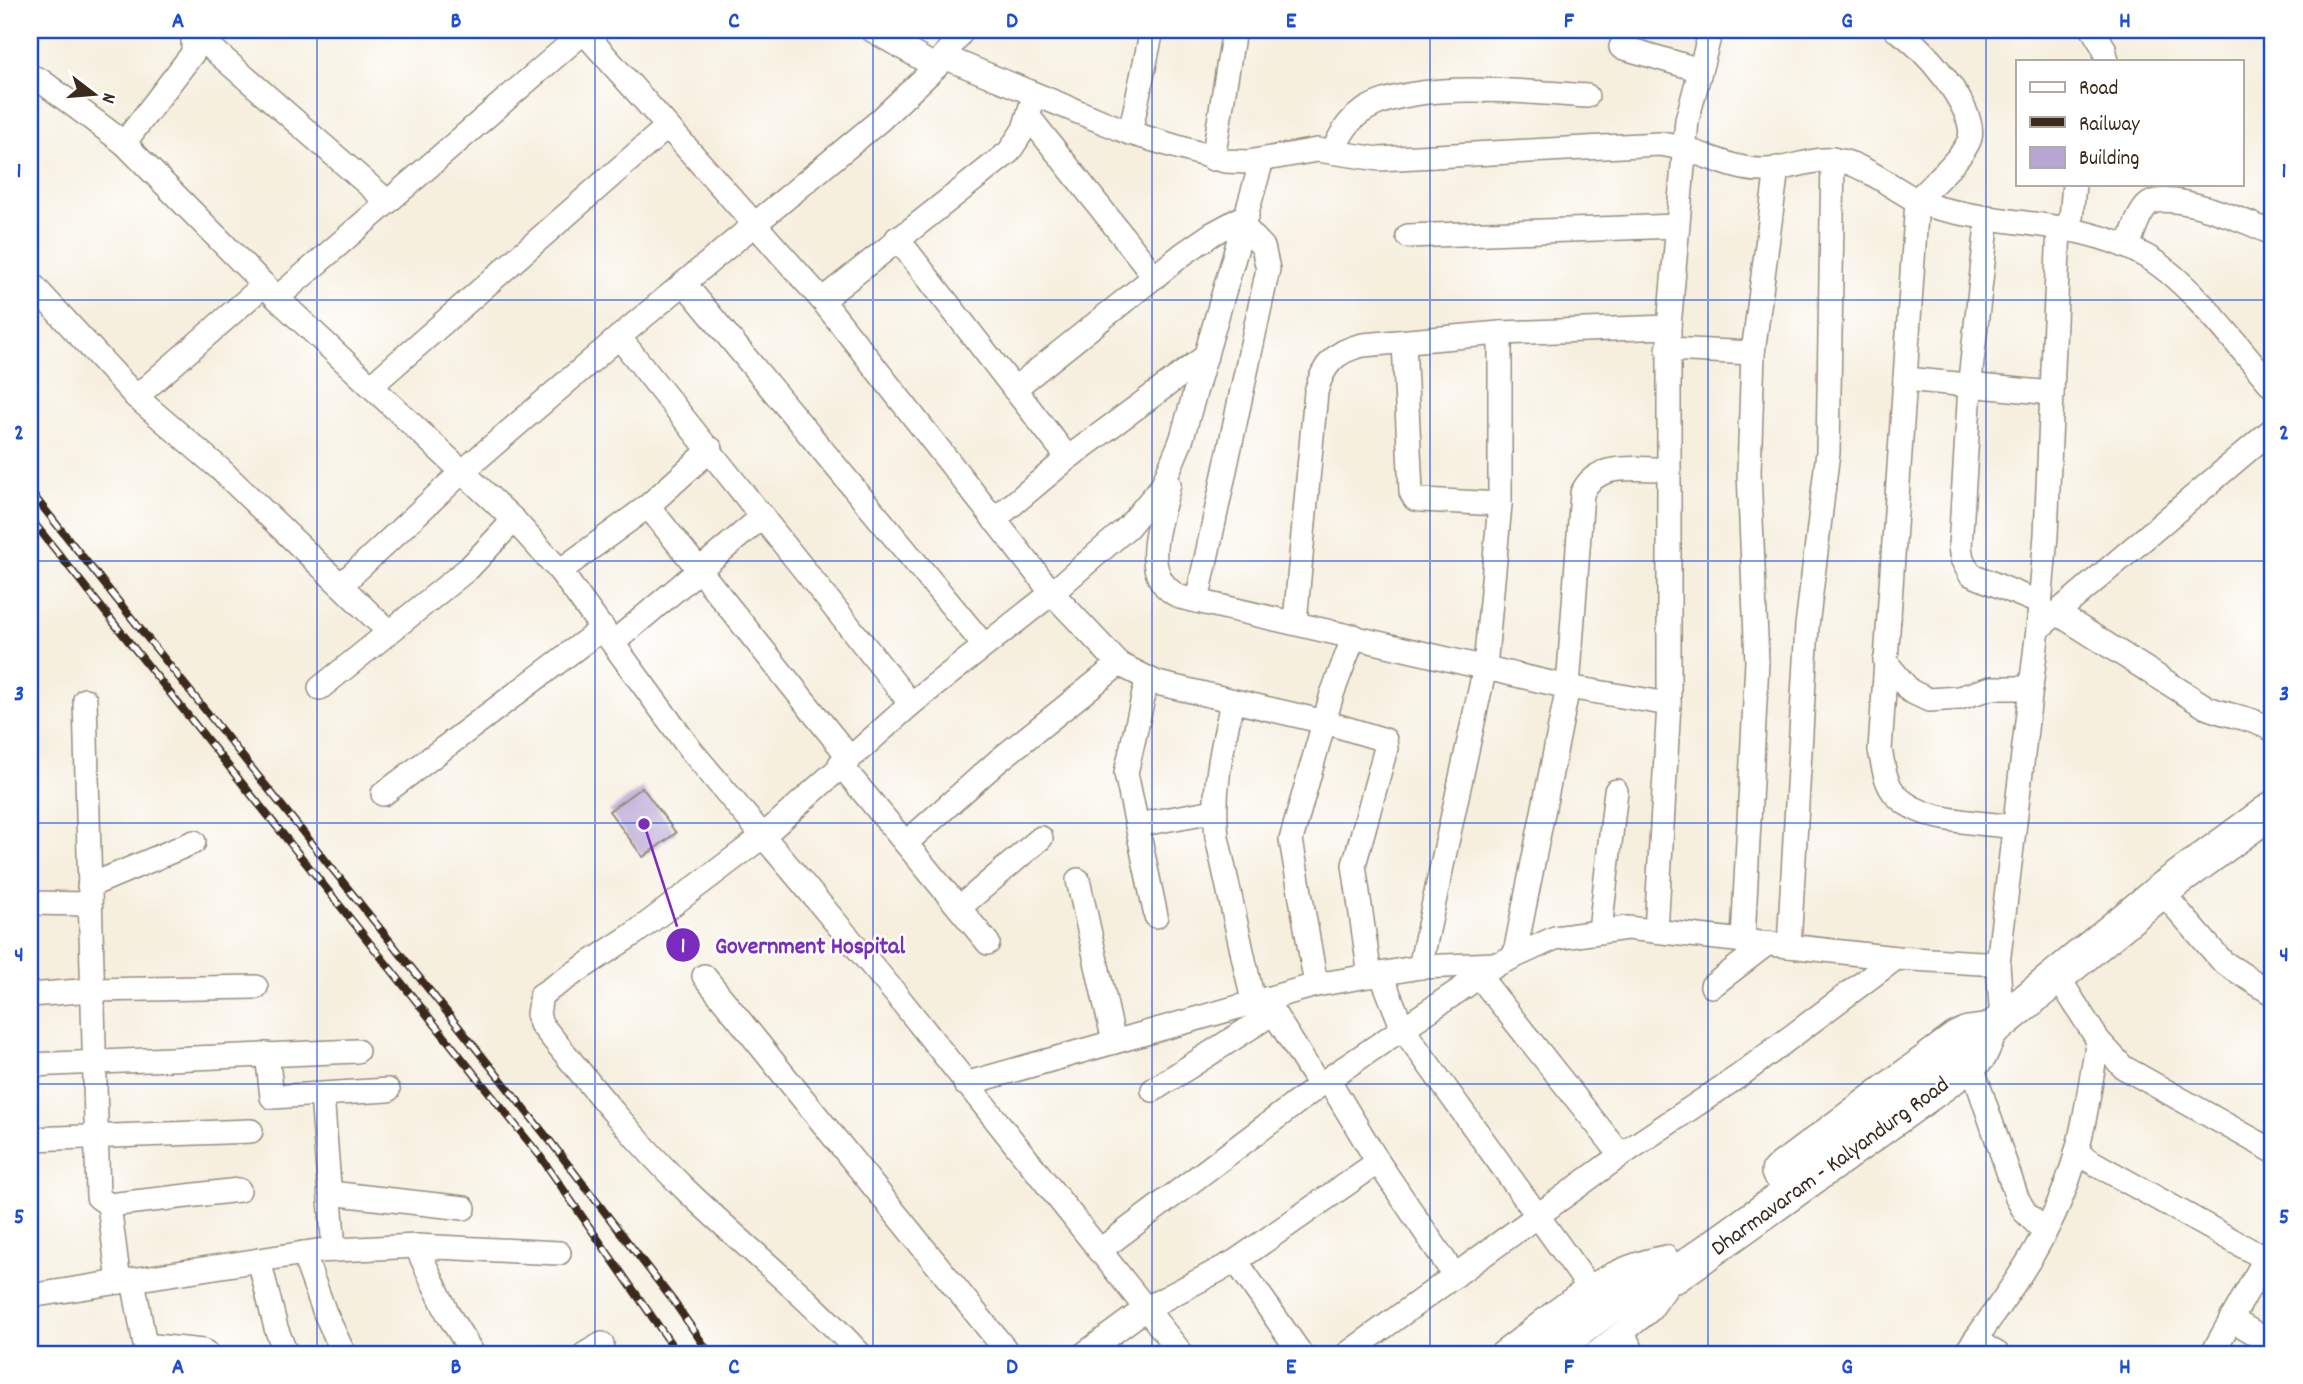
<svg xmlns="http://www.w3.org/2000/svg" width="2303" height="1384" viewBox="0 0 2303 1384" font-family="Dekko,sans-serif">
	<style>
		.building { fill: #b7a5d3 }
		.lines { fill: none; stroke-linecap: round; stroke-linejoin: round }
		.street-casing { stroke: #988c7e; stroke-width: 26 }
		.primary-casing { stroke: #988c7e; stroke-width: 38 }
		.street { stroke: #fff; stroke-width: 23 }
		.primary { stroke: #fff; stroke-width: 35 }
		.rail-casing { stroke: #3b2a1e; stroke-width: 8 }
		.rail { stroke: #fff; stroke-width: 5; stroke-dasharray: 16; stroke-linecap: butt }
		.grid { fill: none; stroke: #1d4ed8; stroke-width: 2; stroke-opacity: 0.55 }
		.labels { text-anchor: middle; stroke-width: 5; stroke-linejoin: round; paint-order: stroke }
		.street-label { font-size: 23px; fill: #3b2a1e; stroke: #fff }
		.leader { fill: none; stroke: #7b2cbf; stroke-width: 2.5 }
		.callout-dot { fill: #7b2cbf; stroke: #fff; stroke-width: 2.5 }
		.mark-label { font-size: 21px; text-anchor: middle; font-weight: bold; fill: #fff }
		.callout-label { font-size: 24px; text-anchor: middle; font-weight: bold; fill: #7b2cbf; stroke: #fff; stroke-width: 5; stroke-linejoin: round; paint-order: stroke }
		.neatline { fill: none; stroke: #1d4ed8; stroke-width: 2.5 }
		.grid-label { font-size: 23px; text-anchor: middle; font-weight: bold; fill: #1d4ed8 }
	</style>
	<rect width="100%" height="100%" fill="#fff"/>
	<filter id="ink" filterUnits="userSpaceOnUse"><feTurbulence type="fractalNoise" baseFrequency=".0143" numOctaves="2"/><feDisplacementMap in="SourceGraphic" scale="14" xChannelSelector="R" yChannelSelector="G"/><feConvolveMatrix kernelMatrix="1 2 1 2 8 2 1 2 1" color-interpolation-filters="sRGB"/></filter>
	<filter id="wash" filterUnits="userSpaceOnUse"><feTurbulence type="fractalNoise" baseFrequency=".00686" numOctaves="4" result="noise"/><feDisplacementMap in="SourceGraphic" scale="28" xChannelSelector="R" yChannelSelector="G"/><feGaussianBlur stdDeviation="1.57" result="paint"/><feColorMatrix in="noise" values="0 0 0 0 0 0 0 0 0 0 0 0 0 0 0 0 0 1.4 0 .05"/><feComposite in="paint" operator="in"/></filter>
	<g filter="url(#wash)">
		<rect width="100%" height="100%" fill="#f6efde"/>
		<g id="blocks">
			<path class="building" d="M642,787L676,833L643,857L609,811Z"/>
		</g>
	</g>
	<g filter="url(#ink)">
		<use href="#blocks" fill-opacity="0" stroke="#988c7e" stroke-width="2"/>
		<g class="lines">
			<defs>
				<g id="street">
					<path d="M582,30L822,300L1052,593L1119,664L1157,683L1325,722L1385,740L1386,748L1354,865L1370,976"/>
					<path d="M872,30L936,67"/>
					<path d="M1896,30C1920,42 1977,109 1970,138C1965,156 1931,185 1917,200L1880,750C1883,764 1885,784 1896,795C1922,823 1979,822 2014,827"/>
					<path d="M2093,30L2104,48L2107,61"/>
					<path d="M192,31L388,202"/>
					<path d="M1621,47L1700,70"/>
					<path d="M944,57L1130,133L1225,161L1248,162L1317,150L1379,159L1659,144C1696,147 1731,172 1766,170C1795,169 1820,153 1849,163C1879,173 1903,198 1934,207C2005,227 2083,219 2149,258C2193,285 2238,347 2273,387"/>
					<path d="M30,76L40,80L124,143L277,298L514,520L560,571L690,749L895,993L1182,1354"/>
					<path d="M1029,117L1155,277"/>
					<path d="M1130,133L1152,30"/>
					<path d="M124,143L193,53V30"/>
					<path d="M1332,152C1340,137 1346,123 1360,113C1407,78 1529,92 1587,96"/>
					<path d="M1213,159L1234,30"/>
					<path d="M1988,217L1971,371L1960,547L1962,559L1970,574L2040,603"/>
					<path d="M2070,230L2074,184"/>
					<path d="M1408,236L1676,226"/>
					<path d="M897,238L1068,458"/>
					<path d="M2128,247C2133,234 2138,212 2149,204C2169,189 2252,223 2273,234"/>
					<path d="M30,282L136,397L220,469L389,632"/>
					<path d="M684,283L983,644"/>
					<path d="M277,298L586,30"/>
					<path d="M822,300L1009,152L1024,129L1034,96"/>
					<path d="M619,337L911,704"/>
					<path d="M1404,342L1411,492L1415,499L1422,500L1500,504"/>
					<path d="M1668,349L1753,353"/>
					<path d="M1905,379L2052,393"/>
					<path d="M371,386L667,127"/>
					<path d="M1014,389L1183,254L1212,234L1247,215"/>
					<path d="M136,397L264,285"/>
					<path d="M1169,484C1161,522 1136,576 1180,597L1568,687L1669,704"/>
					<path d="M648,506L849,757"/>
					<path d="M994,520L1068,458L1206,356"/>
					<path d="M560,571L648,506L711,449"/>
					<path d="M341,585L462,472L619,337L879,121L936,67L963,30"/>
					<path d="M1197,601L1268,269L1263,247L1244,227"/>
					<path d="M2057,613L2206,707C2229,717 2249,716 2273,730"/>
					<path d="M1295,622L1316,392C1323,365 1335,351 1363,345L1500,333L1669,327"/>
					<path d="M2038,629L2273,429"/>
					<path d="M614,642L763,516"/>
					<path d="M1885,661L1910,691L1929,700L1959,698L1991,688H2031"/>
					<path d="M1147,680L1126,773L1156,916"/>
					<path d="M320,688L469,568L514,520"/>
					<path d="M85,700L98,1197L109,1205L119,1282"/>
					<path d="M1232,703C1222,748 1212,790 1217,837L1253,1001"/>
					<path d="M840,764L988,943"/>
					<path d="M383,794L603,628"/>
					<path d="M1137,825L1214,811"/>
					<path d="M906,843L998,761L1119,664"/>
					<path d="M1078,880L1114,1042"/>
					<path d="M89,886L194,842"/>
					<path d="M2161,891L2223,962L2273,994"/>
					<path d="M30,903L89,904"/>
					<path d="M960,907L1041,838"/>
					<path d="M1600,930L1616,791"/>
					<path d="M1656,931L1669,704V327L1687,120L1711,30"/>
					<path d="M1743,940L1757,662L1749,472L1753,353L1777,168"/>
					<path d="M1789,946L1807,626L1828,452L1833,159"/>
					<path d="M1515,953L1568,687L1582,493C1597,460 1637,470 1668,469"/>
					<path d="M1420,967L1485,667L1500,504V333"/>
					<path d="M1381,974L1403,1029L1589,1287"/>
					<path d="M704,976L1009,1354"/>
					<path d="M1479,976L1621,1155"/>
					<path d="M2058,977L2098,1040L2123,1067L2273,1151"/>
					<path d="M1316,985L1291,840L1332,694L1354,636"/>
					<path d="M1712,986L1768,943"/>
					<path d="M30,995L92,990L256,987"/>
					<path d="M1265,999L1319,1085"/>
					<path d="M2002,1021L1998,964L2038,629L2046,535L2059,227"/>
					<path d="M267,1054L272,1097L388,1090"/>
					<path d="M1971,1063L2017,1198L2025,1212L2045,1232"/>
					<path d="M30,1065L357,1051"/>
					<path d="M1328,1079L1378,1162L1455,1276"/>
					<path d="M965,1084L1316,985L1420,967L1496,964"/>
					<path d="M1153,1090L1273,1013"/>
					<path d="M322,1095L334,1250"/>
					<path d="M30,1139L251,1131"/>
					<path d="M2076,1153L2273,1263"/>
					<path d="M330,1193L464,1208"/>
					<path d="M109,1205L239,1190"/>
					<path d="M416,1246L448,1314L473,1354"/>
					<path d="M1099,1251L1328,1079L1498,964L1555,938L1627,928L1896,958L1998,964"/>
					<path d="M303,1253L325,1313L344,1354"/>
					<path d="M259,1260L276,1328L286,1354"/>
					<path d="M1236,1261L1301,1354"/>
					<path d="M133,1280L145,1345L203,1351L208,1354"/>
					<path d="M30,1296L317,1251L416,1246L559,1253"/>
					<path d="M2231,1319L2273,1344"/>
					<path d="M1623,1334L1634,1354"/>
					<path d="M1975,1340L1998,1354"/>
					<path d="M585,1354L602,1344"/>
					<path d="M860,1354C807,1296 746,1247 689,1193C635,1141 588,1082 541,1024L538,1014L541,995L635,933L762,837L911,704L1052,593L1128,527L1162,486L1181,441L1262,160"/>
					<path d="M1084,1354L1145,1309L1236,1261L1378,1162"/>
					<path d="M1347,1354L1621,1155L1739,1076L1896,958"/>
					<path d="M1501,1354C1556,1313 1597,1269 1666,1257"/>
					<path d="M1595,1354L1650,1310L1675,1275"/>
					<path d="M1965,1354C2006,1296 2049,1240 2071,1171C2085,1129 2090,1083 2098,1040"/>
					<path d="M2212,1354L2273,1245"/>
				</g>
				<g id="primary">
					<path d="M1779,1172L1956,1040L1968,1034L1990,1031"/>
					<path d="M1545,1354L1629,1291L1651,1279L1675,1275L1692,1263L1971,1063L1979,1055L1990,1031L2011,1014L2161,891L2273,809"/>
				</g>
			</defs>
			<use href="#street" class="street-casing"/>
			<use href="#primary" class="primary-casing"/>
			<use href="#street" class="street"/>
			<use href="#primary" class="primary"/>
			<defs>
				<g id="rail">
					<path d="M30,491L550,1141L674,1302L710,1354"/>
					<path d="M30,518L540,1156L678,1354"/>
				</g>
			</defs>
			<use href="#rail" class="rail-casing"/>
			<use href="#rail" class="rail"/>
		</g>
	</g>
	<path class="grid" d="M317,30V1354M595,30V1354M873,30V1354M1152,30V1354M1430,30V1354M1708,30V1354M1986,30V1354M30,300H2273M30,561H2273M30,823H2273M30,1084H2273"/>
	<g class="labels">
		<g class="street-label">
			<text transform="translate(1829 1165) rotate(-36)" y="8">Dharmavaram - Kalyandurg Road</text>
		</g>
	</g>
	<path class="leader" d="M644 824L683 945"/>
	<g class="callout-dot">
		<circle cx="644" cy="824" r="7"/>
		<circle cx="683" cy="945" r="18"/>
	</g>
	<g class="mark-label">
		<text x="683" y="952">1</text>
	</g>
	<g class="callout-label">
		<text x="810" y="953">Government Hospital</text>
	</g>
	<rect width="2303" height="1384" fill="none" stroke="#fff" stroke-width="77"/>
	<rect x="2016" y="60" width="228" height="126" fill="#ffffff" stroke="#b1aaa5" stroke-width="2"/>
	<rect x="2030" y="82" width="35" height="10" fill="#ffffff" stroke="#b1aaa5" stroke-width="2"/>
	<text x="2079" y="94" font-size="21" fill="#3b2a1e">Road</text>
	<rect x="2030" y="117" width="35" height="10" fill="#3b2a1e" stroke="#b1aaa5" stroke-width="2"/>
	<text x="2079" y="130" font-size="21" fill="#3b2a1e">Railway</text>
	<rect x="2030" y="147" width="35" height="21" fill="#b7a5d3" stroke="#b1aaa5" stroke-width="2"/>
	<text x="2079" y="164" font-size="21" fill="#3b2a1e">Building</text>
	<g transform="translate(94 94) rotate(106)" stroke="#ffffff" stroke-width="5" paint-order="stroke">
	<path d="M0-5L12 26L0 18L-12 26Z" fill="#3b2a1e"/>
	<text y="-10" font-size="19" font-weight="bold" text-anchor="middle" fill="#3b2a1e">N</text>
	</g>
	<rect x="38" y="38" width="2226" height="1308" class="neatline"/>
	<g class="grid-label">
		<text x="178" y="27">A</text>
		<text x="456" y="27">B</text>
		<text x="734" y="27">C</text>
		<text x="1012" y="27">D</text>
		<text x="1291" y="27">E</text>
		<text x="1569" y="27">F</text>
		<text x="1847" y="27">G</text>
		<text x="2125" y="27">H</text>
		<text x="19" y="177">1</text>
		<text x="2284" y="177">1</text>
		<text x="19" y="439">2</text>
		<text x="2284" y="439">2</text>
		<text x="19" y="700">3</text>
		<text x="2284" y="700">3</text>
		<text x="19" y="961">4</text>
		<text x="2284" y="961">4</text>
		<text x="19" y="1223">5</text>
		<text x="2284" y="1223">5</text>
		<text x="178" y="1373">A</text>
		<text x="456" y="1373">B</text>
		<text x="734" y="1373">C</text>
		<text x="1012" y="1373">D</text>
		<text x="1291" y="1373">E</text>
		<text x="1569" y="1373">F</text>
		<text x="1847" y="1373">G</text>
		<text x="2125" y="1373">H</text>
	</g>
</svg>
